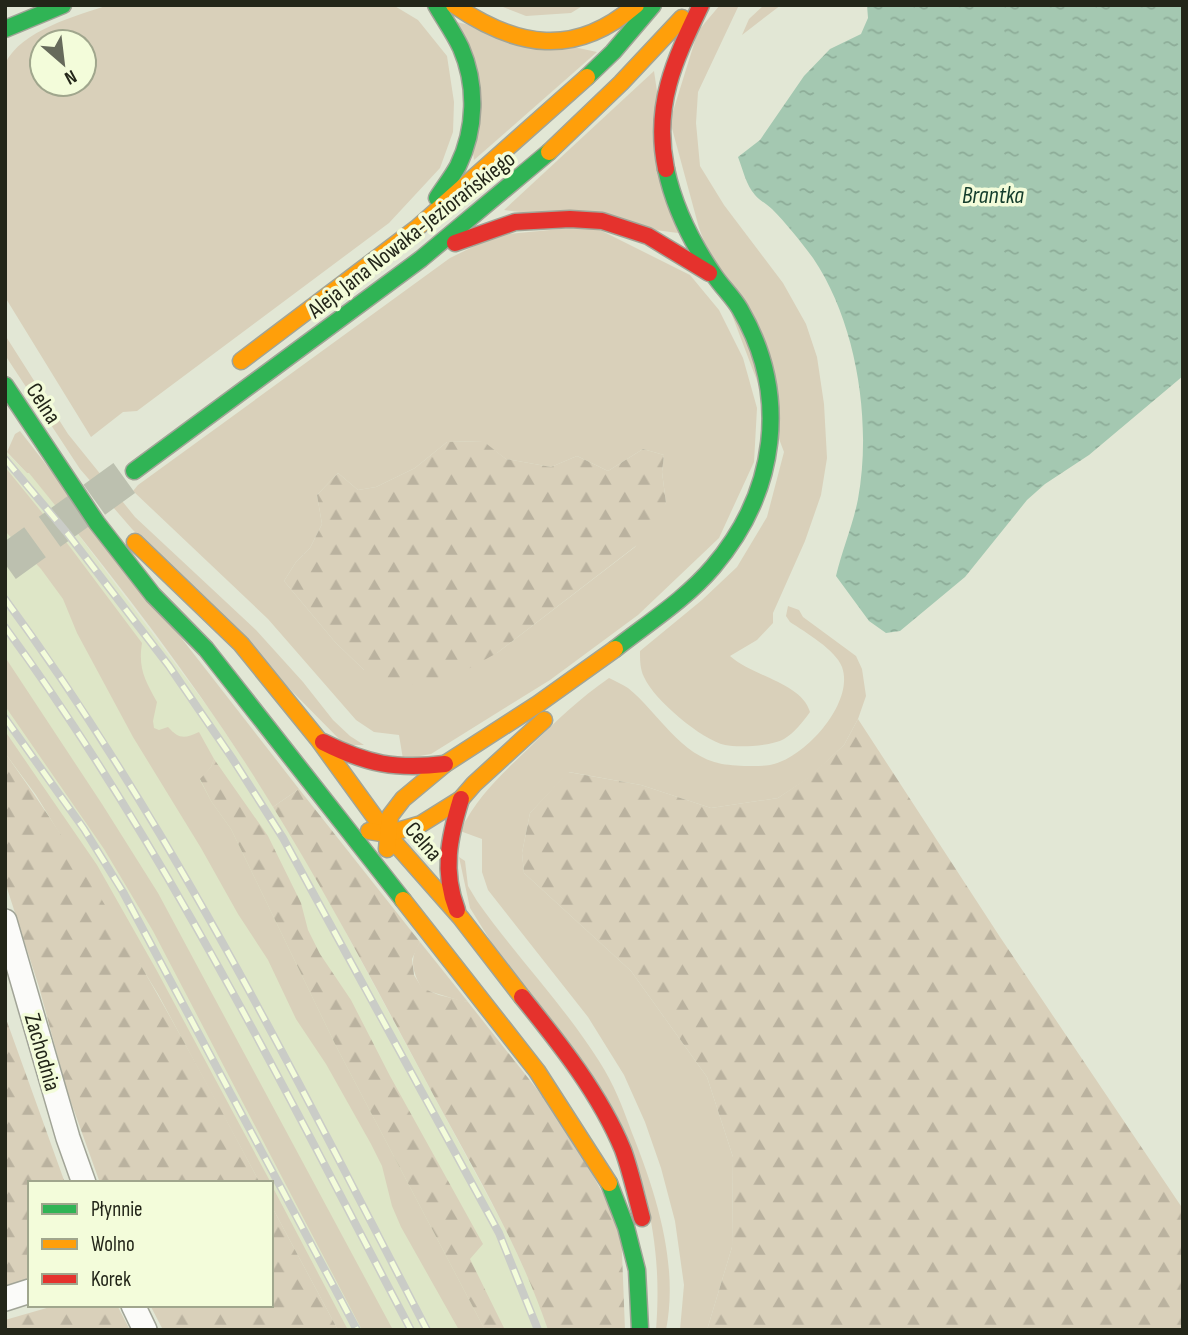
<svg xmlns="http://www.w3.org/2000/svg" width="1188" height="1335" viewBox="0 0 1188 1335" font-family="'Sofia Sans Condensed',sans-serif">
	<style>
		.built { fill: #dee6c7 }
		.green { fill: #d9d0ba; fill-rule: evenodd }
		.forest { fill: url(#forest-firs) }
		.water { fill: url(#water-ripples) }
		.lines { fill: none; stroke-linecap: round; stroke-linejoin: round }
		.primary-tunnel { stroke: #bcc0af; stroke-width: 37; stroke-dasharray: 37 18; stroke-linecap: butt }
		.street-casing { stroke: #a1a497; stroke-width: 26 }
		.fast-casing { stroke: #a1a497; stroke-width: 19 }
		.slow-casing { stroke: #a1a497; stroke-width: 19 }
		.jam-casing { stroke: #a1a497; stroke-width: 19 }
		.street { stroke: #fbfbf9; stroke-width: 23 }
		.fast { stroke: #30b455; stroke-width: 16 }
		.slow { stroke: #ff9f0a; stroke-width: 16 }
		.jam { stroke: #e5322d; stroke-width: 16 }
		.rail-casing { stroke: #caccc7; stroke-width: 8 }
		.rail { stroke: #f3fcda; stroke-width: 5; stroke-dasharray: 16; stroke-linecap: butt }
		.labels { text-anchor: middle; stroke-width: 7; stroke-linejoin: round; paint-order: stroke }
		.street-label { font-size: 23px; fill: #232619; stroke: #f3fcda }
		.water-label { font-size: 24px; font-style: italic; fill: #133c2b; stroke: #f3fcda }
	</style>
	<defs>
		<pattern id="forest-firs" width="22" height="20" patternUnits="userSpaceOnUse" patternTransform="scale(1.75)"><rect width="22" height="20" fill="#d9d0ba"/><path d="M5 1l3.5 6h-7zM16 11l3.5 6h-7z" fill="#bab29f"/></pattern>
		<pattern id="water-ripples" width="26" height="14" patternUnits="userSpaceOnUse" patternTransform="scale(1.75)"><rect width="26" height="14" fill="#a4c8b1"/><path d="M2 4q2-2 4 0t4 0M15 11q2-2 4 0t4 0" fill="none" stroke="#8dac98"/></pattern>
	</defs>
	<rect width="100%" height="100%" fill="#e2e7d5"/>
	<path class="built" d="M5,451L27,473L29,472L74,529L210,710L257,780L316,877L506,1230L538,1299L548,1330H338L271,1205V1183H260L158,994L36,795L5,753Z"/>
	<g class="green">
		<path d="M109,5H393L418,20L447,56L454,102L453,132L440,168L389,223L137,411L123,412L91,437L5,297V64C21,30 76,16 109,5ZM42,42H84V84H42Z"/>
		<path d="M498,5H584L571,13L526,16Z"/>
		<path d="M720,5H739L698,92L696,123L700,166L724,205L783,283L806,324L817,357L824,404L827,458L821,495L805,541L773,613V623L757,640L730,656C752,676 802,683 810,712C803,722 794,733 784,739C772,746 739,748 725,745C702,740 654,700 644,677C640,669 640,660 640,651L702,600L737,567L767,517L784,452L699,228L670,121L698,31Z"/>
		<path d="M764,5H781L742,35L749,19Z"/>
		<path d="M456,22L597,52L474,160Z"/>
		<path d="M654,71L678,233L504,210Z"/>
		<path d="M592,226L690,275L719,310L743,358L757,408L754,462L719,538L638,615L550,680L431,754L403,759L399,735L374,732L356,720L268,619L133,491L138,485L450,258L497,235ZM482,441L506,459L551,467L577,456L608,471L643,449L664,455L662,472L666,503L635,547L497,653L364,670L335,642L284,581L296,562L310,548L322,524L317,495L338,473L358,490L376,487L415,468L447,442Z"/>
		<path d="M5,335L68,434L135,517L256,630L303,682L333,720L350,736L364,745H345L132,529L80,469L5,355Z"/>
		<path d="M20,431L299,789L273,807C202,690 116,580 29,473H27L7,452L15,434Z"/>
		<path d="M5,467L70,547L142,643C138,669 145,680 157,702L153,721L154,728L159,730L168,727C179,739 184,739 199,732L214,759L211,767L200,780L211,801L231,829L336,1046L485,1330H459L401,1227L392,1206L382,1166L371,1144L326,1064L296,1019L268,960L238,914L201,848L133,737L77,633L63,599L41,569L5,531Z"/>
		<path d="M788,606L799,610L803,617L856,656L862,669L866,696L858,719L844,745L810,777L778,798L711,808L641,785L569,772L530,813L522,853L524,873L631,971L707,1077L733,1157L732,1247L707,1330H680L684,1285L675,1221L661,1168L645,1122L624,1075L588,1017L488,890L482,872V839L460,831C479,794 502,774 532,745C556,721 580,698 609,678C615,681 622,684 628,688C658,712 680,756 722,764C735,766 757,767 770,765C804,759 855,703 842,667C836,650 805,632 790,622L786,616Z"/>
		<path d="M5,657L102,804L158,893L393,1330H362L153,931L104,849L5,706Z"/>
		<path d="M5,731L97,865L157,971L271,1183H260L158,994L36,795L5,753Z"/>
		<path d="M459,857L465,861L468,886L477,901C515,955 563,1004 599,1061C614,1084 623,1108 632,1133C656,1193 679,1264 666,1330H656C660,1277 656,1239 644,1188L470,908Z"/>
		<path d="M420,942L468,1002L461,1001L422,989C412,971 409,959 420,942Z"/>
		<path d="M271,1184L348,1330H338L271,1205Z"/>
	</g>
	<g class="forest">
		<path d="M483,441L506,459L551,467L577,456L608,471L643,449L664,455L662,472L666,503L650,535L497,653L446,681L393,686L364,670L335,642L284,581L296,562L310,548L322,524L317,495L338,473L358,490L376,487L415,468L447,442Z"/>
		<path d="M858,719L1000,937L1183,1209V1330H707L732,1247L733,1157L707,1077L631,971L524,873L522,853L530,813L568,772L641,785L711,808L778,798L809,777L844,745Z"/>
		<path d="M5,753C103,889 182,1036 260,1183H100L67,1091L39,987L5,882Z"/>
		<path d="M214,759L268,836L301,903L308,930L320,954L351,1000L390,1076L483,1244L470,1259L505,1330H485L336,1046L231,829L211,801L200,779L211,767Z"/>
		<path d="M299,789L420,942L412,959L414,975L422,988L439,995L468,1002L566,1126L621,1227L625,1330H548C520,1247 475,1172 434,1096C382,999 331,901 273,807Z"/>
		<path d="M5,1016L65,1183H30V1278L5,1286Z"/>
		<path d="M271,1205L338,1330H163L150,1305H271Z"/>
		<path d="M57,1305H117L130,1330H5V1320Z"/>
	</g>
	<path class="water" d="M867,5H1183V376L1089,455L1045,484L1027,500L965,577L900,631L886,633L869,621L836,576C842,550 853,525 858,499C872,422 857,323 813,258C801,242 786,223 772,209C767,204 760,201 755,195C746,185 743,170 738,157L760,140L804,76L830,49L861,34L868,18Z"/>
	<g class="lines">
		<path class="primary-tunnel" d="M5,564L134,471"/>
		<defs>
			<g id="street">
				<path d="M5,921L68,1138L84,1183"/>
				<path d="M5,1299L30,1291"/>
				<path d="M133,1305L145,1330"/>
			</g>
			<g id="fast">
				<path d="M436,5C444,19 454,33 461,48C477,85 476,129 458,166C452,177 444,187 437,198"/>
				<path d="M5,29L63,5"/>
				<path d="M587,77L613,52L653,5"/>
				<path d="M5,385L97,523L153,595L206,649L403,900"/>
				<path d="M134,471L421,259L549,152"/>
				<path d="M615,649C648,623 686,599 713,567C777,492 790,395 740,309C733,297 722,287 714,275C692,243 674,207 666,169"/>
				<path d="M609,1183L626,1227L637,1270L640,1329"/>
			</g>
			<g id="slow">
				<path d="M454,5C517,48 575,58 636,5"/>
				<path d="M549,152L621,83L682,18"/>
				<path d="M241,361L417,228L587,77"/>
				<path d="M135,542L241,644L318,739L387,834L461,918L522,997"/>
				<path d="M369,831L387,834L421,824L461,799L474,784L544,720"/>
				<path d="M387,849L390,816L403,799L445,764L538,704L615,649"/>
				<path d="M403,900L537,1071L609,1183"/>
			</g>
			<g id="jam">
				<path d="M666,169C653,106 674,61 701,5"/>
				<path d="M455,243L515,222L570,219L602,221L648,236L709,273"/>
				<path d="M323,742C367,764 396,770 445,764"/>
				<path d="M457,910C442,871 449,838 461,799"/>
				<path d="M522,997C560,1044 600,1094 623,1150C631,1172 636,1196 642,1218"/>
			</g>
		</defs>
		<use href="#street" class="street-casing"/>
		<use href="#fast" class="fast-casing"/>
		<use href="#slow" class="slow-casing"/>
		<use href="#jam" class="jam-casing"/>
		<use href="#street" class="street"/>
		<use href="#fast" class="fast"/>
		<use href="#slow" class="slow"/>
		<use href="#jam" class="jam"/>
		<defs>
			<g id="rail">
				<path d="M5,459L67,533L169,666L232,758L283,838L499,1233L538,1330"/>
				<path d="M5,599C172,826 297,1080 427,1330"/>
				<path d="M5,627C165,846 285,1091 411,1330"/>
				<path d="M5,718L84,829L123,892L357,1330"/>
			</g>
		</defs>
		<use href="#rail" class="rail-casing"/>
		<use href="#rail" class="rail"/>
	</g>
	<g class="labels">
		<g class="street-label">
			<text transform="translate(411 234) rotate(-38)" y="8">Aleja Jana Nowaka-Jeziorańskiego</text>
			<text transform="translate(44 403) rotate(57)" y="8">Celna</text>
			<text transform="translate(424 841) rotate(49)" y="8">Celna</text>
			<text transform="translate(43 1052) rotate(74)" y="8">Zachodnia</text>
		</g>
		<g class="water-label">
			<text x="993" y="203">Brantka</text>
		</g>
	</g>
	<rect width="1188" height="1335" fill="none" stroke="#232619" stroke-width="14"/>
	<rect x="28" y="1181" width="245" height="126" fill="#f3fcda" stroke="#a0a68d" stroke-width="2"/>
	<rect x="42" y="1204" width="35" height="10" fill="#30b455" stroke="#a0a68d" stroke-width="2"/>
	<text x="91" y="1216" font-size="21" fill="#232619">Płynnie</text>
	<rect x="42" y="1239" width="35" height="10" fill="#ff9f0a" stroke="#a0a68d" stroke-width="2"/>
	<text x="91" y="1251" font-size="21" fill="#232619">Wolno</text>
	<rect x="42" y="1274" width="35" height="10" fill="#e5322d" stroke="#a0a68d" stroke-width="2"/>
	<text x="91" y="1286" font-size="21" fill="#232619">Korek</text>
	<g transform="translate(63 63) rotate(152)"><circle r="33" fill="#f3fcda" stroke="#a0a68d" stroke-width="2"/>
	<path d="M0-5L12 26L0 18L-12 26Z" fill="#666a5b"/>
	<text y="-10" font-size="19" font-weight="bold" text-anchor="middle" fill="#232619">N</text>
	</g>
</svg>
